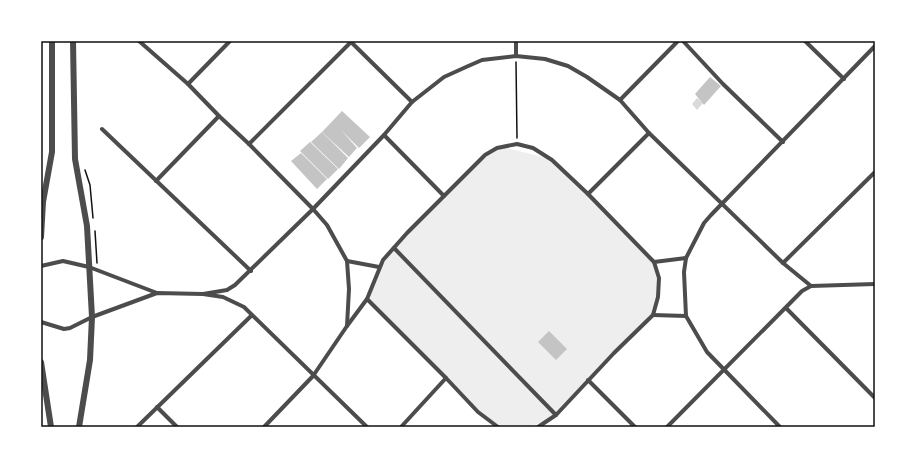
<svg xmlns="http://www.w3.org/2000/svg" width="916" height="468" viewBox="0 0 916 468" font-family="Montserrat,sans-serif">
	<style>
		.green { fill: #eee }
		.water { fill: #d9d9d9 }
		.building { fill: #c4c4c4 }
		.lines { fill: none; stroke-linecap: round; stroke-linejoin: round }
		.path { stroke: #111; stroke-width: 1.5 }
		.minor { stroke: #4c4c4c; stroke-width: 4 }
		.tertiary { stroke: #4c4c4c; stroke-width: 6 }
		.neatline { fill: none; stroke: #111; stroke-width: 1.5 }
	</style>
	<rect width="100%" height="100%" fill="#fff"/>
	<path class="green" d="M502,147L552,159L654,263L659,287L653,315L551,419L529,427H503L478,412L367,299L379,267L407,233L479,162Z"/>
	<path class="water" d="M697,98L703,103L697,110L692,104Z"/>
	<g class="building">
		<path d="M710,77L721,86L704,105L695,94Z"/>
		<path d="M342,111L370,137L359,148L341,130L357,148L349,157L322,132Z"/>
		<path d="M322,132L348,158L339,169L311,142Z"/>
		<path d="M310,142L338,169L328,179L300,151Z"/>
		<path d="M301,153L327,179L317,189L291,161Z"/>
		<path d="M549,331L567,349L556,360L538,342Z"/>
	</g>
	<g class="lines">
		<g class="path">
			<path d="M516,62L517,138"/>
			<path d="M85,170L90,185L93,218"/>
			<path d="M95,231L97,263"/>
		</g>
		<g class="minor">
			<path d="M139,41L188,84L219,116L249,144L313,209L327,225L347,261L349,289L347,326L313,376L264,427"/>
			<path d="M350,41L412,102"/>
			<path d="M516,41V56"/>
			<path d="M683,41L723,84L783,142"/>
			<path d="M805,41L844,79"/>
			<path d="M188,84L230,41"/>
			<path d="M620,100L678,41"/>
			<path d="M102,129L251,271"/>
			<path d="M384,135L444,196"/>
			<path d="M249,144L352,41"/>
			<path d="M156,181L219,116"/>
			<path d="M588,194L649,133"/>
			<path d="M394,248L556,415"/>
			<path d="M347,261L379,267"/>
			<path d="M654,262L686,258"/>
			<path d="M783,263L875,172"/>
			<path d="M41,266L63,261L89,267L157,293"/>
			<path d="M203,294L227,290L235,285L313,209L384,135L412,102L444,77L466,67L482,60L516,56L545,59L568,66L587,77L620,100L649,133L783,263L811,286"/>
			<path d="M367,299L446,378L478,412L498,427"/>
			<path d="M786,308L875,398"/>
			<path d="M653,315L686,316"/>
			<path d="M41,322L64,329L70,328L92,317L157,293L203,294L223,297L244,307L367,427"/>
			<path d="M347,326L367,299L383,260L407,233L485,155L497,148L517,144L533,148L552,160L588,194L654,262L659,278L658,297L653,315L614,353L556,415L538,427"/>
			<path d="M588,380L635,427"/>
			<path d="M157,407L177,427"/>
			<path d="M137,427L251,316"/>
			<path d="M401,427L446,378"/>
			<path d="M667,427L802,291L811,286L875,284"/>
			<path d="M780,427L707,352L686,316L684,272L686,258L704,223L711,215L875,46"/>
		</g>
		<g class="tertiary">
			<path d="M73,41L75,159L87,226L92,317L90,360L79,427"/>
			<path d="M41,237L43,202L52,152V41"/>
			<path d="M41,362L51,427"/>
		</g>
	</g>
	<rect width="916" height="468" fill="none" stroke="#ffffff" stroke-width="84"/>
	<rect x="42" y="42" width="832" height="384" class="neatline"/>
</svg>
